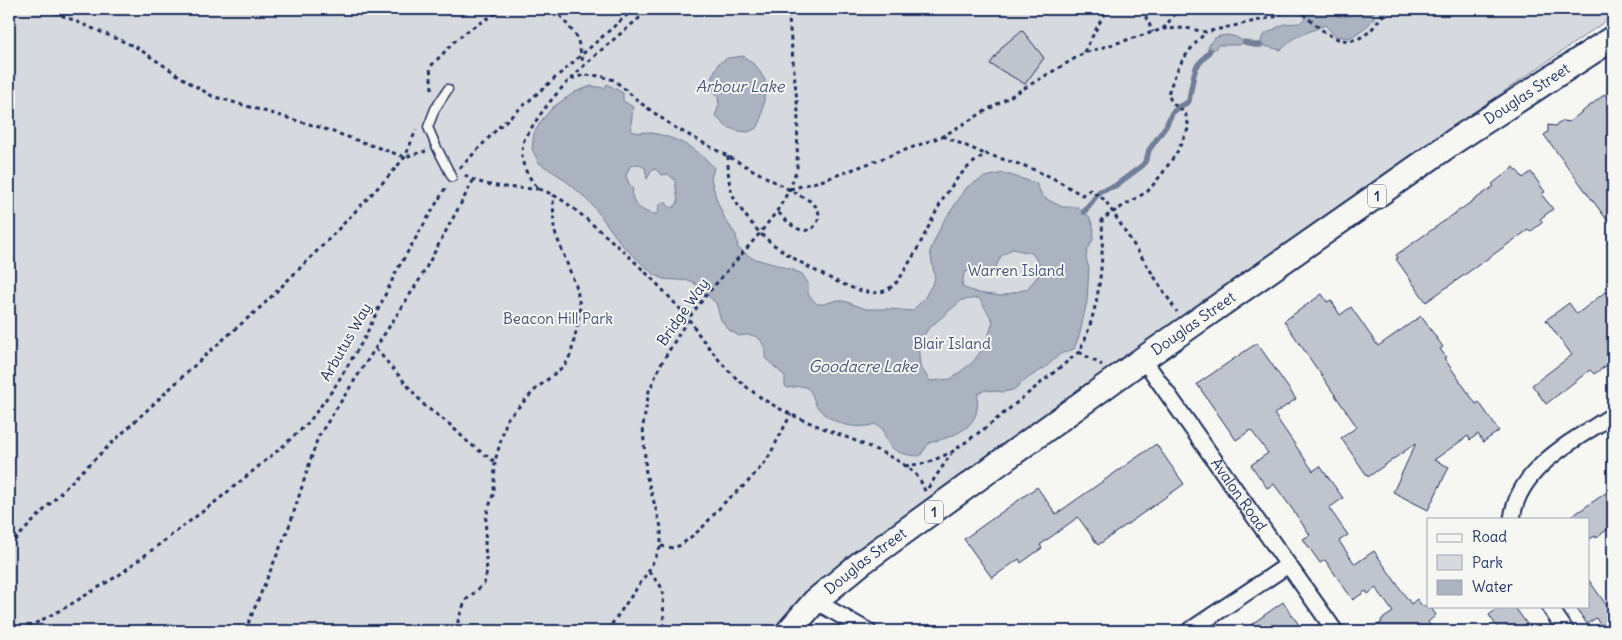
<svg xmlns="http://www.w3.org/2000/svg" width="1622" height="640" viewBox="0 0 1622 640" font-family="Delius,sans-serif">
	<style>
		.green { fill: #d6d9dd; stroke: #78849e }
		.water { fill: #abb2c0; stroke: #717e99; fill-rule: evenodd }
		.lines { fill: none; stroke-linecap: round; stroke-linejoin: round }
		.stream { stroke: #717e99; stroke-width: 5.5 }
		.building { fill: #c0c4cd; stroke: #1b2f5e }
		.service-casing { stroke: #1b2f5e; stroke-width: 11 }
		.minor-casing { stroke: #1b2f5e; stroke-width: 19 }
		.primary-casing { stroke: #1b2f5e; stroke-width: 28 }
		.path { stroke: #1b2f5e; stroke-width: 3; stroke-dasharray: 4 4; stroke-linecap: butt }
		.service { stroke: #f6f6f2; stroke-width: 8 }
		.minor { stroke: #f6f6f2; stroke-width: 15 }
		.primary { stroke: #f6f6f2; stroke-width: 24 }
		.labels { text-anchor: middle; stroke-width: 4; stroke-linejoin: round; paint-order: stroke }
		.shield { fill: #f6f6f2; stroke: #5d6b8a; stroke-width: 1 }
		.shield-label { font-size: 14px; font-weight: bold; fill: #1b2f5e }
		.street-label { font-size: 15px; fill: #1b2f5e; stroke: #f6f6f2 }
		.park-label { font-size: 15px; fill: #405177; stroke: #f6f6f2 }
		.water-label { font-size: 16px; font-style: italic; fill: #46567b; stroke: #f6f6f2 }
	</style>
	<rect width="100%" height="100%" fill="#f6f6f2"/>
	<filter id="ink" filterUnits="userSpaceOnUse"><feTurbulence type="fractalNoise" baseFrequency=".02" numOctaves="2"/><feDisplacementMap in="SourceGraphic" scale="10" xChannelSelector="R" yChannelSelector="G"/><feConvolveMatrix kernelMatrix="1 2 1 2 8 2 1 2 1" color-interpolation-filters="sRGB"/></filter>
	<g filter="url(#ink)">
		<path class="green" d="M9,9H1613V16L1437,138L946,488L798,601L775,631H9Z"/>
		<g class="water">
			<path d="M1305,9H1326L1339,16H1350L1356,9H1373L1374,19L1366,27L1350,38L1335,36L1325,25L1294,38L1281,50L1260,45L1263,35L1284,24L1300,23L1305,18Z"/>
			<path d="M1228,35L1236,37L1245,42L1239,45H1218L1215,49L1211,51L1208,48C1212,37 1217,36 1228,35Z"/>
			<path d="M744,56L757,67L765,80L764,101L761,120L758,127L749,132L738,131L727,127L715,116L719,105L718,97L711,86L712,76L719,63L728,58Z"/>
			<path d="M607,84L623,93V101L633,107L631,125L632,131C639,134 645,131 652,133C675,137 699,149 714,168L711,179L717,201L725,219L736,235L738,248L752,258L791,269L802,274L808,283V294L817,304H824L837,300L847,302L866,309H891L912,311L924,299L935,279L930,251L942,224L967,187L985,177L1003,173L1036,183L1043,197L1062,207H1078L1089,216L1094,229L1093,240L1087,250L1086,258L1089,269L1087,301L1080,333L1074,349L1060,354L1046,367L1031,376L1013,390L1003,392L985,390L978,394C977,400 978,409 976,414C969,433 946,438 929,443L920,456C900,455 887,451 883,429L875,424C855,431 828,423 816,405C813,399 813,392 807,388C801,385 794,387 788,388L785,386V376L765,358C766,340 757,332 739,336L729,330L721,320L716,303L692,281L663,279L652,273L622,245L594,207L579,192L561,177L539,163L532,149L534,133L542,120L553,107L575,92L591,86L605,88ZM638,164L645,168L647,179L652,170L656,169L661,175L668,174L675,180L678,202L673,208L668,206L666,202H663L659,206L658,214C644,214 629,204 633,189L630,186L626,176L630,166ZM1012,249L1032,253L1043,270L1027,289L1001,296L978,293L962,287L964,273L974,267L994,271L1001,256ZM979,298L993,321L986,344L973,362L951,379L930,381L920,366L918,344L928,329L962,300Z"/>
		</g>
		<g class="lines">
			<g class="stream">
				<path d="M1245,42L1254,45H1260"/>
				<path d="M1084,212L1100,191L1115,186L1143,165L1147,158L1149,150L1166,126L1172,113L1180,106L1185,104L1189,101C1190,95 1194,70 1197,66C1202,60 1207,56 1210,50"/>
			</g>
		</g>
		<g class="building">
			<path d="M1022,30L1044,58L1025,84L990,64L1003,46Z"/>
			<path d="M1605,94L1613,105V228L1544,135L1548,132V125L1555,126L1563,121L1569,122Z"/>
			<path d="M1514,167L1523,178L1531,172L1545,192L1541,194L1553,209L1540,219L1543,222L1530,232L1528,230L1426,302L1396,259L1398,258L1396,255L1494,186L1492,184Z"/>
			<path d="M1613,286V361L1594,374L1590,370L1546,404L1532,385L1572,355L1546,320L1569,303L1577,314Z"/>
			<path d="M1322,294L1327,302L1331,300L1340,315L1351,307L1378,346L1421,316L1443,347L1440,349L1446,357L1444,358L1476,404L1479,402L1499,431L1483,442L1478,434L1470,440L1468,436L1434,460L1449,467L1428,510L1393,492L1416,443L1368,477L1341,438L1357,427L1284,321Z"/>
			<path d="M1257,343L1296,399L1274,414L1313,471L1320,466L1343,498L1329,508L1348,535L1339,541L1355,564L1374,551L1411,604L1417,599L1422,606H1430L1436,615L1428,622L1434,631H1369L1382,622L1381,620L1393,612L1376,588L1368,594L1366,591L1353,600L1325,560L1320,563L1303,539L1310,535L1290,506L1274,484L1267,488L1251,465L1268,453L1251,430L1236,440L1197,384Z"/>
			<path d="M1156,444L1184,484L1098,545L1078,517L1040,545L1042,548L1021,563L1019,559L992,578L964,539L1037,487L1056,514Z"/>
			<path d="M1613,488V522L1611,524L1612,526L1596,538L1595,536L1588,540V519H1568Z"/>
			<path d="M1588,579L1607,606H1613L1609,609L1613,615V620L1602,628L1596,618L1587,624L1575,606H1588Z"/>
			<path d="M1283,602L1299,625L1290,631H1242Z"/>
			<path d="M1501,606H1514L1527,624L1517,631H1500L1489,615Z"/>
		</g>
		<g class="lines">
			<defs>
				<path id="service" d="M448,89L435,109L428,127L436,146L452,177"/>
				<g id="minor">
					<path id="s1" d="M1143,359L1335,631"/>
					<path d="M1512,519C1518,467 1575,440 1613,415"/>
					<path d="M815,601L868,631"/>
					<path d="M1549,606L1566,631"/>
					<path d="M1189,631L1288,565"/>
				</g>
				<g id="primary">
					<path id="s2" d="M789,631L815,601L861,563L1143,359L1456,140L1613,38"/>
				</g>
			</defs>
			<use href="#service" class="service-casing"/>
			<use href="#minor" class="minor-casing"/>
			<use href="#primary" class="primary-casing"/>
			<g class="path">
				<path d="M47,9L136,47L190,83L212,96L319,127L405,157L426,151"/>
				<path d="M555,9L577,37L584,66"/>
				<path d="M1142,9L1153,32"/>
				<path d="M1297,9C1319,26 1341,56 1370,31C1374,27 1378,21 1382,16L1381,9"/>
				<path d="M1383,16L1392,9"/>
				<path d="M1163,29L1179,9"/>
				<path d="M1084,52L1107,9"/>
				<path d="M571,79L584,75L601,76L614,80L642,104L674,127L810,201C813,204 817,206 818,210C822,220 813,233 802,230C792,228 784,218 777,211"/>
				<path d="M432,89L430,67L456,40L470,29L503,9"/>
				<path d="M943,136L985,154"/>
				<path d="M728,156C728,171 728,186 735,200C739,208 754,227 760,233C780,253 835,284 862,291C870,293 880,294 888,289C898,284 903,273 909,263C933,225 944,178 986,154L1025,166L1053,178L1082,195L1090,190L1105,200L1177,312"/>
				<path d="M460,168L499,127L634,9"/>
				<path d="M465,175C483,188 516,188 539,189C527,176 519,163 523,144C524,137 530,130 534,124C563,78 609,44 650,9"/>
				<path d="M539,189C560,196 575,209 592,224C626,252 658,283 687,317C694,326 699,336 707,345C720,362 735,379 752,391C787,418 832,430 872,448C887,455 906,463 917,476C921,480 923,487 926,493"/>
				<path d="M790,189L824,180L943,136L1084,53L1163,29L1186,28L1206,32L1278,16L1284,9"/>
				<path d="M376,349L425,406L448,423L470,444L494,461"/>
				<path d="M1079,352L1102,365"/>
				<path d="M905,466L927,463L952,452L988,426L1079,352C1099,312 1104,263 1102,219L1148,191L1162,174L1177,152L1189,127L1185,112L1172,103L1168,94C1178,64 1185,54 1206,32"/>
				<path d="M928,488L951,454"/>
				<path d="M9,546L81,472L210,351L263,305L327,241L387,178L405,157L416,130"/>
				<path d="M661,546L673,548L681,545L702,528L724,503L746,484L767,460L791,414"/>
				<path d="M649,572L660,585L663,591L664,631"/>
				<path d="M21,631L68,606L119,575L219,499L282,447L309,422L334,388L364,339L397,270L446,187"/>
				<path d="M245,631L290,524L318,437L420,279L473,181"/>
				<path d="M458,631V621L462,609L466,600L484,584L487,571L485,545L486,516L494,492L495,461L507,419L536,389L565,365L571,354L577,327L580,307L577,289L554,230L553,195"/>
				<path d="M607,631L648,572L661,546V527L646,474L643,426L649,391L661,364L688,319L707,294L760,233L777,211L790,189L797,168L798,112L788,9"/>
			</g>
			<use href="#service" class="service"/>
			<use href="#minor" class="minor"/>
			<use href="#primary" class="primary"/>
		</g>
	</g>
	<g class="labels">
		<g class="shield">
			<rect x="1368" y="184.5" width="18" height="23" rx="4"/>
			<rect x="925" y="500.5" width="18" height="23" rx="4"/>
		</g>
		<g class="shield-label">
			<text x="1377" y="201">1</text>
			<text x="934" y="517">1</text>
		</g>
		<g class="street-label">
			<text dy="5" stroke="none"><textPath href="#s2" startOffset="914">Douglas Street</textPath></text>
			<text transform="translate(683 312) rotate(-55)" y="5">Bridge Way</text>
			<text dy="5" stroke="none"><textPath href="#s2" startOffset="509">Douglas Street</textPath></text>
			<text transform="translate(346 342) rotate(-60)" y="5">Arbutus Way</text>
			<text dy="5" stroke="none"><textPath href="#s1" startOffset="166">Avalon Road</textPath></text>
			<text dy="5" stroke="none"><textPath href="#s2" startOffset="104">Douglas Street</textPath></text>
		</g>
		<g class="park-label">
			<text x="1016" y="276">Warren Island</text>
			<text x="558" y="324">Beacon Hill Park</text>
			<text x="952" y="349">Blair Island</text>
		</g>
		<g class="water-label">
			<text x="740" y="92">Arbour Lake</text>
			<text x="863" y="372">Goodacre Lake</text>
		</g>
	</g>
	<rect width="1622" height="640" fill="none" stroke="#f6f6f2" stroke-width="30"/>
	<rect x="15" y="15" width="1592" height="610" fill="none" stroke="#1b2f5e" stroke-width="2" filter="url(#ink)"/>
	<rect x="1427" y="518" width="162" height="90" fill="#f6f6f2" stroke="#9ea6b7"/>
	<rect x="1437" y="534" width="25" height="8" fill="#f6f6f2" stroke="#9ea6b7"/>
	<text x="1472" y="542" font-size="15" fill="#1b2f5e">Road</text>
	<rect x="1437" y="555" width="25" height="15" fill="#d6d9dd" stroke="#9ea6b7"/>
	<text x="1472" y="568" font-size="15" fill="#1b2f5e">Park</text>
	<rect x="1437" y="580" width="25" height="15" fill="#abb2c0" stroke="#9ea6b7"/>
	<text x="1472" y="592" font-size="15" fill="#1b2f5e">Water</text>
</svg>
